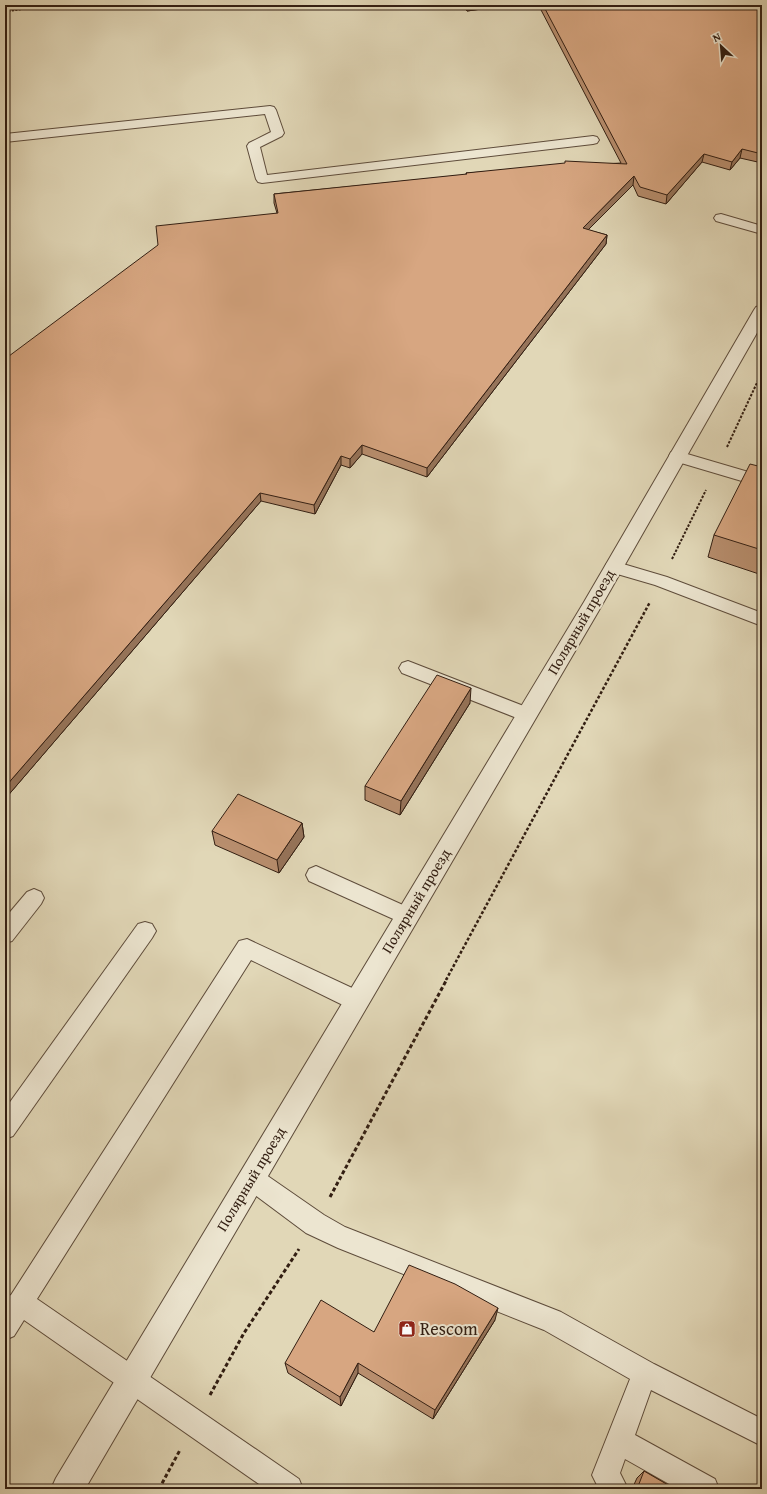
<svg xmlns="http://www.w3.org/2000/svg" width="767" height="1494" viewBox="0 0 767 1494" font-family="'Gentium Book Plus',serif">
	<style>
		.lines { fill: none; stroke-linecap: round; stroke-linejoin: round }
		.service-casing { stroke: #5e4c3b; stroke-width: 2 }
		.minor-casing { stroke: #5e4c3b; stroke-width: 2 }
		.path-far3 { stroke: #321e12; stroke-width: 1.5; stroke-dasharray: 2 1.5; stroke-linecap: butt }
		.path-far2 { stroke: #321e12; stroke-width: 2; stroke-dasharray: 2.5 1.5; stroke-linecap: butt }
		.path-far1 { stroke: #321e12; stroke-width: 2.5; stroke-dasharray: 3 2; stroke-linecap: butt }
		.path { stroke: #321e12; stroke-width: 3; stroke-dasharray: 4 2.5; stroke-linecap: butt }
		.service { fill: #ece5d0; fill-rule: evenodd }
		.minor { fill: #ece5d0; fill-rule: evenodd }
		.wall { fill: #b98f6f; stroke: #321e12 }
		.shaded-wall { fill: #96745a; stroke: #321e12 }
		.building { fill: #d7a681; stroke: #321e12 }
		.labels { text-anchor: middle; stroke-width: 4; stroke-linejoin: round; paint-order: stroke }
		.street-label { font-size: 15px; fill: #321e12; stroke: #ece5d0 }
		.near-poi-label { font-size: 18px; fill: #321e12; stroke: #ece5d0; text-anchor: start }
	</style>
	<rect width="100%" height="100%" fill="#e1d7b7"/>
	<filter id="stains"><feTurbulence type="fractalNoise" baseFrequency=".005" numOctaves="4"/><feColorMatrix values="0 0 0 0 .2 0 0 0 0 .09 0 0 0 0 .02 0 0 0 .5 -.17"/></filter>
	<radialGradient id="worn" r=".72"><stop offset=".6" stop-color="#630" stop-opacity="0"/><stop offset="1" stop-color="#630" stop-opacity=".3"/></radialGradient>
	<g class="lines">
		<defs>
			<g id="service">
				<path d="M270,106L274,107L276,110L284,133L282,136L260,147L267,175L593,136L597,137L599,140L597,143L593,144L262,183L258,182L256,179L247,146L249,143L271,132L265,114L5,142V134Z"/>
				<path d="M721,214L762,226V234L716,221L714,218L716,215Z"/>
				<path d="M677,451L762,476V487L671,460L669,456L671,452Z"/>
				<path d="M613,561L667,577L762,613V626L655,585L607,571L605,567L607,563Z"/>
				<path d="M408,661L534,710L536,715L534,720L527,722L402,673L399,668L402,663Z"/>
				<path d="M316,866L414,910L417,916L414,922L407,925L400,922L309,881L306,875L309,869Z"/>
				<path d="M34,889L41,892L44,898L41,904L12,941L5,943V918L27,892Z"/>
				<path d="M145,922L152,924L156,931L152,938L13,1136L5,1139V1109L138,924Z"/>
				<path d="M247,939L365,994L368,1001L365,1008L357,1011L349,1008L251,960L37,1299L299,1479L303,1489H266L24,1320L14,1336L5,1340V1298L11,1295L239,941Z"/>
				<path d="M251,1166L259,1170L324,1215L345,1227L561,1312L654,1364L762,1419V1446L651,1390L635,1435L715,1479L719,1489H678L625,1459L620,1473L628,1489H599L592,1475L630,1379L544,1330L338,1248L306,1233L243,1186L239,1178L243,1170Z"/>
			</g>
			<path id="minor" d="M762,305V324L598,612L85,1489H51L56,1478L584,602L754,310L756,307Z"/>
		</defs>
		<use href="#service" class="service-casing"/>
		<use href="#minor" class="minor-casing"/>
		<path class="path-far3" d="M5,12L48,5"/>
		<g class="path-far2">
			<path d="M727,447L762,372"/>
			<path d="M672,559L706,490"/>
		</g>
		<path class="path-far1" d="M446,980L650,602"/>
		<g class="path">
			<path d="M330,1197L447,979"/>
			<path d="M210,1395L244,1333L299,1249"/>
			<path d="M159,1489L180,1450"/>
		</g>
		<use href="#service" class="service"/>
		<use href="#minor" class="minor"/>
	</g>
	<g class="wall">
		<path d="M462,5H511L467,11Z"/>
		<path d="M527,5H762V163L740,158L730,170L702,162L666,204L638,196L633,185L588,230L607,235L606,244L427,477L362,454L350,468L341,465L315,514L261,501L5,799V359L277,213L274,203V194L466,175V173L621,163L540,8L529,9Z"/>
		<path d="M762,467V575L708,557L714,535Z"/>
		<path d="M470,703L400,815L365,800V786Z"/>
		<path d="M302,823L304,837L279,873L215,845L212,831Z"/>
		<path d="M495,1320L433,1419L358,1373L341,1406L288,1373L285,1363L374,1332Z"/>
		<path d="M644,1471L675,1489H632L637,1478Z"/>
	</g>
	<g class="shaded-wall">
		<path d="M467,5H511L467,11Z"/>
		<path d="M742,149L740,158L730,170L732,162Z"/>
		<path d="M704,154L702,162L666,204L667,195Z"/>
		<path d="M634,176L633,185L581,237L583,228Z"/>
		<path d="M607,235L606,244L427,477V468Z"/>
		<path d="M362,445V454L350,468V459Z"/>
		<path d="M341,456V465L315,514L314,505Z"/>
		<path d="M260,493L261,501L5,799V787Z"/>
		<path d="M471,688L470,703L400,815L401,801Z"/>
		<path d="M302,823L304,837L279,873L277,860Z"/>
		<path d="M498,1308L495,1320L433,1419L435,1410Z"/>
		<path d="M358,1363V1373L341,1406L340,1397Z"/>
	</g>
	<g class="building">
		<path d="M543,5H762V154L742,149L732,162L704,154L667,195L640,187L634,176L583,228L607,235L427,468L362,445L350,459L341,456L314,505L260,493L5,787V359L158,245L156,226L278,213L274,194L467,174L466,173L565,163V161L627,164Z"/>
		<path d="M750,464L762,467V550L714,535Z"/>
		<path d="M437,675L471,688L401,801L365,786Z"/>
		<path d="M238,794L302,823L277,860L212,831Z"/>
		<path d="M409,1265L455,1284L498,1308L435,1410L358,1363L340,1397L285,1363L321,1300L374,1332Z"/>
		<path d="M644,1471L675,1489H637Z"/>
	</g>
	<defs>
		<symbol id="shop-square" viewBox="-11 -11 22 22"><rect x="-9" y="-9" width="18" height="18" rx="4" fill="#8f2418" stroke="#ece5d0"/><path d="M-5-2.5h2.3a2.7 3.5 0 0 1 5.4 0H5L5.5 6h-11ZM-1.5-2.5h3a1.5 2.3 0 0 0-3 0Z" fill="#fff"/></symbol>
	</defs>
	<g fill-rule="evenodd">
		<use href="#shop-square" x="397" y="1319" width="20" height="20"/>
	</g>
	<g class="labels">
		<g class="street-label">
			<text transform="translate(581 622) rotate(-60)" y="5">Полярный проезд</text>
			<text transform="translate(416 901) rotate(-59)" y="5">Полярный проезд</text>
			<text transform="translate(251 1179) rotate(-59)" y="5">Полярный проезд</text>
		</g>
		<g class="near-poi-label">
			<text x="420" y="1335">Rescom</text>
		</g>
	</g>
	<rect width="767" height="1494" fill="none" stroke="#e1d7b7" stroke-width="20"/>
	<rect x="6" y="6" width="755" height="1482" fill="none" stroke="#321e12" stroke-width="2"/>
	<rect x="10" y="10" width="747" height="1474" fill="none" stroke="#321e12"/>
	<g transform="translate(721 46) rotate(334)" stroke="#ece5d0" stroke-width="3" paint-order="stroke">
	<path d="M0-3L7 15L0 10L-7 15Z" fill="#321e12"/>
	<text y="-6" font-size="11" font-weight="bold" text-anchor="middle" fill="#321e12">N</text>
	</g>
	<rect width="100%" height="100%" filter="url(#stains)"/>
	<rect width="100%" height="100%" fill="url(#worn)"/>
</svg>
